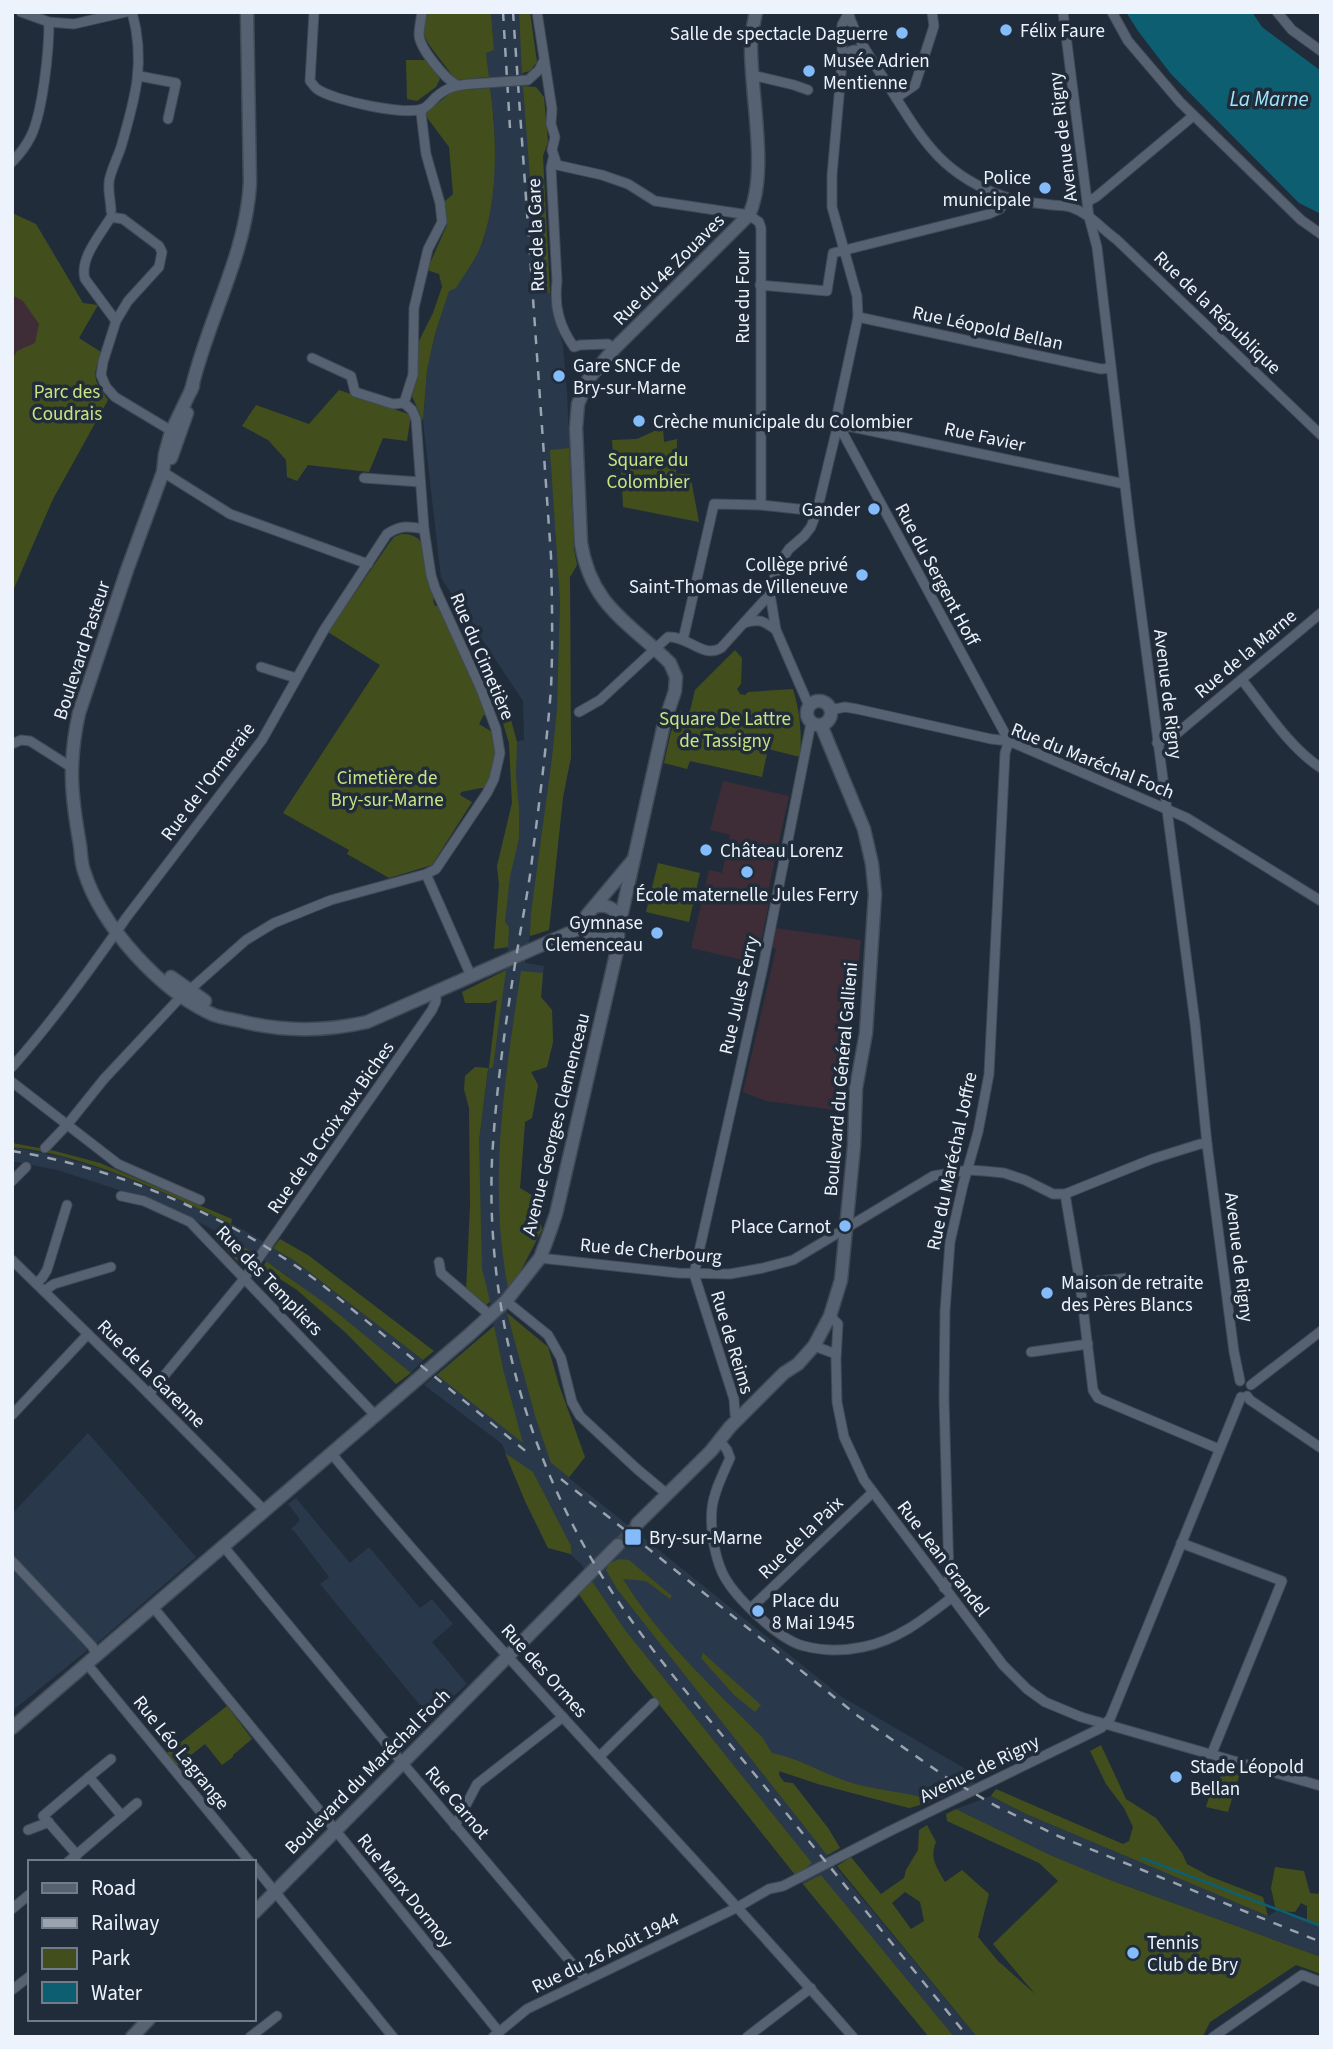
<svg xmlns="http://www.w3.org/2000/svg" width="1333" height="2049" viewBox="0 0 1333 2049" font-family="'Source Sans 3',sans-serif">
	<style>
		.built { fill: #29384a }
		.education { fill: #3e2d36 }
		.green { fill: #424f1c; fill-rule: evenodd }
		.water { fill: #0e5e72 }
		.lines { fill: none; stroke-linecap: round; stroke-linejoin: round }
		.stream { stroke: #0e5e72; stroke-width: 2.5 }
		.secondary-tunnel { stroke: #3f4a57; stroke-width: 12; stroke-dasharray: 12 6; stroke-linecap: butt }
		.street-casing { stroke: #404a55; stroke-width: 11 }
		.secondary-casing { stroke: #404a55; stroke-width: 15 }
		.street { stroke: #566272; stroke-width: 9 }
		.secondary { stroke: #566272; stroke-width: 12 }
		.rail { stroke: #9aa3ae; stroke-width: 2.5; stroke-dasharray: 9 9; stroke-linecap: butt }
		.street-bridge-casing { stroke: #404a55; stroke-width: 11; stroke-linecap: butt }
		.street-bridge { stroke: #566272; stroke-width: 9 }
		.poi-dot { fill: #84bcfb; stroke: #212c3a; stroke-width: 2.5 }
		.labels { text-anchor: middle; stroke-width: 7; stroke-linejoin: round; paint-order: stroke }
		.poi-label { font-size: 19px; fill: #ecf3fc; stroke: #212c3a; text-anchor: start }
		.street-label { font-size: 19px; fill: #ecf3fc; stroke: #212c3a }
		.park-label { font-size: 19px; fill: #c9e483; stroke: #212c3a }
		.water-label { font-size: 21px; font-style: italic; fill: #a0e6fd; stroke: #212c3a }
	</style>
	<rect width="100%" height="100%" fill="#212c3a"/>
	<g class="built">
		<path d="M491,12H519L538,284L550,294L563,346L567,392L574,550L577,565L570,577L571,757L563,797L549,930L530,936L525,963L544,966L541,997L552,1010L553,1042L547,1067L531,1072L538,1085L532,1118L525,1122L520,1188L535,1197L542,1230L505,1300L507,1313L548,1347L559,1385L585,1457L569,1478L842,1697L964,1768L976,1785L934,1801L909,1808L818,1784L780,1771L779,1775L784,1782L793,1783L828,1828L840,1848L827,1856L977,2037H929L796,1876L631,1669L582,1565L570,1554L548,1548L525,1501L502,1444L424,1385L494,1326L490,1302L483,1308L466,1292L479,1141L498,994L491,979L506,970L508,947L494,949L499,883L497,866L512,803L509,743L524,740L523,701L441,578L423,421L427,370L435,334L449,290L456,288L483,242L491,204L495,157L494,120L486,53L494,50Z"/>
		<path d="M12,1147L62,1157L117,1174L188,1203L244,1230L295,1261L423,1360L411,1373L284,1273L233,1240L183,1214L113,1188L57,1170L12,1161Z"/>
		<path d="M88,1433L196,1557L95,1645L12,1555V1514Z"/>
		<path d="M296,1498L350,1563L369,1547L420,1608L432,1599L453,1624L432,1642L467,1684L435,1713L419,1704L320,1584L329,1577L295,1532L291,1529L299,1522V1518L288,1504Z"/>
		<path d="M12,1565L89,1649L12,1711Z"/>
		<path d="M991,1796L1026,1814L1268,1916L1276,1911L1321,1926V1957L1110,1880L1050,1855L956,1809Z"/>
	</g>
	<g class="education">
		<path d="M12,226L64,295L12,436Z"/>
		<path d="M723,781L789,796L768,892L771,895L756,963L691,948L709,870L722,873L730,835L710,830Z"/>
		<path d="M775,928L861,940L843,1111L766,1101L743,1092L776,949L772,947Z"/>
	</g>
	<g class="green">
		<path d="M427,12H491L494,50L486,53L489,77L456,80C450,71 424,41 424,34C423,27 426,19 427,12Z"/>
		<path d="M519,12H530L537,62L530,71L522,73Z"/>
		<path d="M406,60H426L440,79L436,87L417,101L407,99Z"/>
		<path d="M523,86L536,87L544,97L548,142L543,156L550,294L538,284Z"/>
		<path d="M490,88C497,135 498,195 483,240C478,257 465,273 456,288L449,291L435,334L427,370L423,421L412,396L418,376L417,345L433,313L442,287L439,274L427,270L447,225L444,202L453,194L449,147L426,116L428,111L453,91Z"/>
		<path d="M12,213L36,224L83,303L98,305L79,338L101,352C93,378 92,377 108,400L53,499L12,593V360L17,351L35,343L39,324L23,301L12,295Z"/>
		<path d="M339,390L411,415L407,441L383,438L369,472L308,465L297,481L287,477L286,460L268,440L242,426L256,405L309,424Z"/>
		<path d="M663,427L664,442L677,439L676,474H690L699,522L623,507L621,469H614L612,440L637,439Z"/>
		<path d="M569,448L574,550L577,565L570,577L571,757L563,797L549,930L530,936L531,913L552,758L557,709L560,601L550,450Z"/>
		<path d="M401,534C431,533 424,561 428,582C429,588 432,593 434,598L433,601L435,606H438L487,714L483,716L479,724L494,733L498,748L489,788H481L461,792L460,795L472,802L432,865L389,878L347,854L349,850L283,813L380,665L328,632L390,542L394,537Z"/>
		<path d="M735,650L742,658L741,684L737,689L740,694L745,695L748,692L793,689C800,712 802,734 800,757L768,749L762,777L690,761L687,769L664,763L671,732L680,711L686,713L690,711L695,690Z"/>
		<path d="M497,682L506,701L517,742L516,776L519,809V838L510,877L505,922L509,927L508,947L494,949L499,885L497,866L512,803L509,743L497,703L488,686Z"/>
		<path d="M658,863L700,873L689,922L646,912Z"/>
		<path d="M506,970L493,1067L488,1069L479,1141L482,1269L490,1301L483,1308L466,1292L470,1205L469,1108L464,1089L465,1076L475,1067L489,1068L497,1000L489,1003H465L462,992Z"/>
		<path d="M521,971L543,973L541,997L552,1010L553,1042L547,1067L531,1072L538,1085L532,1118L525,1122L520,1188L535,1197L542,1230L509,1293C487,1186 505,1078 521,971Z"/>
		<path d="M12,1143L55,1151L100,1163L232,1219L231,1224C165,1192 86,1155 12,1147Z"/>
		<path d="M217,1231L254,1253L243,1267L217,1240Z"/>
		<path d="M280,1239L308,1255L434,1351L423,1360L295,1261L273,1248Z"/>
		<path d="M266,1261L330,1307L411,1373L396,1384L346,1333L297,1290L263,1268Z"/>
		<path d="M507,1313L548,1347L559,1385L585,1457L569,1477L551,1463L536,1419Z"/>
		<path d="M494,1326L504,1373L523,1443L437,1375Z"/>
		<path d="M505,1453L533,1472L571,1546V1554L548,1548L525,1501Z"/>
		<path d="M620,1559L629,1560L672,1596L670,1599L646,1581L623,1579C660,1639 712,1687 762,1737L772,1753C799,1758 823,1774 849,1782C876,1791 906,1791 934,1801L909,1808L818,1784L779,1771V1775L784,1782L793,1783L828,1828L840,1848L827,1855L617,1589L606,1570L609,1563Z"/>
		<path d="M591,1580L625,1630L812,1863L796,1876L631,1669L578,1593Z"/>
		<path d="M703,1653L761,1705L755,1712L734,1695L701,1658Z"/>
		<path d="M227,1706L252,1739L233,1755V1757L222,1765L205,1744L177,1766L167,1753Z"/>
		<path d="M1101,1745L1126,1799L1156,1818L1182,1853L1187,1864L1209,1876L1263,1897L1268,1916L1026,1814L991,1796L996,1789L1123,1844L1129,1841L1133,1827L1124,1808L1106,1784L1090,1751Z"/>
		<path d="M1223,1768L1240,1773L1228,1812L1206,1807L1211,1790H1216Z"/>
		<path d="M956,1809L1050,1855L1110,1880L1321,1957V1974L1296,1965L1210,2022L1204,2034L1201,2037H977L837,1866L851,1857L881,1894L904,1878L906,1870L918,1850L919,1830L927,1825L936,1842C929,1858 937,1868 945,1882L962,1870L989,1894L978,1937L998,1961L1035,1994L993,1944L1058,1881L1039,1863L947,1821L946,1814ZM905,1892L920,1902L924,1921L911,1929L892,1903Z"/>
		<path d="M1275,1867L1304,1871L1310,1893L1318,1894L1321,1885V1926L1307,1921V1906L1301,1903L1295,1912L1276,1911L1271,1888Z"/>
		<path d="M821,1875L954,2037H929L803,1884Z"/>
	</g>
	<path class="water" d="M1126,12H1252L1262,27L1321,71V214L1299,203L1171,74L1138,31Z"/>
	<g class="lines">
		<path class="stream" d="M1142,1858L1321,1926"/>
		<path class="secondary-tunnel" d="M618,1545L637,1524"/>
		<defs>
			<g id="street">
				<path d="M21,12L49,22L74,24L126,12"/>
				<path d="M314,12L310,81C313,84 314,87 317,89C332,100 408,117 424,108C428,106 433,100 436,97C447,87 457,85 471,84"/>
				<path d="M422,12C421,20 419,28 419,35C420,49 445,79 457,85"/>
				<path d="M537,12L552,109L551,124L555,137L552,150L557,165L602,175L628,184L655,201L749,215L759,222L761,228V505"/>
				<path d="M848,12C856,38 872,60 886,82C921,137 939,174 1005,197C1021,202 1037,203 1052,205C1059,206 1067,205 1073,208C1090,214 1102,229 1116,239L1321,435"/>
				<path d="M1063,12L1089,217L1097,247L1130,528L1195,1023L1207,1144L1234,1352L1240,1381"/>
				<path d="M1112,12L1128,41L1180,102L1301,220L1321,234"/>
				<path d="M1277,12L1292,30L1321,51"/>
				<path d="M843,60C849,47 858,48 868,55"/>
				<path d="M752,75L794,85L808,90"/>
				<path d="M139,76L176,83L168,119"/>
				<path d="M528,80L539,70L543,62"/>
				<path d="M896,98L915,85L934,26L932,12"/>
				<path d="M553,159L551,168L557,281C554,306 559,326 574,347L580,345L608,344L614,349"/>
				<path d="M12,162C20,154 26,146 31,136C43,111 49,50 49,22"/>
				<path d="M1087,202L1096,197L1193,116"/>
				<path d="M111,211C111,202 108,192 109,183C109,174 118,157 121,147C135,99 146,62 132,12"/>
				<path d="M760,285L827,291L833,253L989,214L1000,209L1006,197"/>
				<path d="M858,317L1101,369L1111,368"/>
				<path d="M116,321L85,279C79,259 100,235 111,217L123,219L159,246L162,252L159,267L128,301L116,321L103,362L101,375L106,387L115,397L175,433"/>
				<path d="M312,358L351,376L355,392L393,404L404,403"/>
				<path d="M838,424L1009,741"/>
				<path d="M838,424L1125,484"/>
				<path d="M163,472L230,514L368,564"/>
				<path d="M364,478L420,482"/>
				<path d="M770,594L776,630L809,706"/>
				<path d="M744,623C759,618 764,621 776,630"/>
				<path d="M683,640L714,504L761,505L817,511"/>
				<path d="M261,667L296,678"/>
				<path d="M1242,680C1266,710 1289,747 1321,768"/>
				<path d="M830,710L845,707L857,709L991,739L1009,741L1187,818L1321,901"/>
				<path d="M579,712L600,700L668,637C687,635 703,659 721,648L770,594L777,567L789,549L804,536L811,527L817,511L838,424V410L858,317L857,296L832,207V175L842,62V25L848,14"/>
				<path d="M1157,743L1175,735L1321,613"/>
				<path d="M12,744L21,740L30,741L71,767"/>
				<path d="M426,874L471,976"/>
				<path d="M12,1067C54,1020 90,970 126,918L262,740L324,630L387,534C400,525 409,526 424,529"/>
				<path d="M12,1082L118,1164L200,1200"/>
				<path d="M45,1148L67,1125L104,1079L176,1002L246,940L274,923L331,900L426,874L436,869L487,793L494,779L500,753L496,729L481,689L435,588L431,575L424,529L416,419L412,410L404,403L413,375L414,308L428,249L442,222L440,203L426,154L421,113L423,109"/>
				<path d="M12,1181L26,1167"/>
				<path d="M1065,1194L1080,1283L1093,1390L1098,1398L1219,1449"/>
				<path d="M121,1196L144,1201L190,1222L376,1416"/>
				<path d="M540,1258L678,1273L730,1274L763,1268L793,1260L933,1176L968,1170L984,1171L1004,1173L1025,1180L1053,1194H1065L1152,1159L1200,1144H1207"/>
				<path d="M12,1260L136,1381L265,1511"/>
				<path d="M439,1262L441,1273L491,1316"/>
				<path d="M36,1283L42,1278L47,1270L67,1205"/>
				<path d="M1080,1283L1127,1278"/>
				<path d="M44,1291L54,1284L111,1267"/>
				<path d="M506,1301L548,1335L561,1358L572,1402L580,1416L637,1469L667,1494"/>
				<path d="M830,1316L838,1324L836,1359L837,1402L844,1437L864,1480L1003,1665L1027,1689L1045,1702L1081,1717L1321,1786"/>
				<path d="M814,1346L836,1354"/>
				<path d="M1031,1352L1088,1344"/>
				<path d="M1251,1385L1321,1331"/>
				<path d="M149,1394L244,1279L432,1010L436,1001V992"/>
				<path d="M1247,1396L1250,1400L1321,1448"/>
				<path d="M12,1415L88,1334"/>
				<path d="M739,1418L735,1414L734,1399L694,1274L763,967L811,723"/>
				<path d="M720,1441L727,1450L730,1458C723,1474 714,1491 712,1508C710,1529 714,1553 722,1572C733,1596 779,1640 804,1646C823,1651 844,1651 863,1647C898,1640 924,1619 951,1598"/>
				<path d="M331,1453C497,1654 681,1840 853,2037"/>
				<path d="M1181,1543L1282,1581L1212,1753"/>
				<path d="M224,1547L395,1754L586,1980"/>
				<path d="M12,1561L92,1646L97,1655"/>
				<path d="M944,1588L948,1583L949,1577L944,1398L945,1311L950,1242L963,1185L978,1132L989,1074L1005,753L1009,741"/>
				<path d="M153,1607L328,1821L499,2032"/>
				<path d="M751,1608L873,1492"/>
				<path d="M87,1664L250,1862"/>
				<path d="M600,1756L654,1703"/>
				<path d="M89,1777L111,1759"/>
				<path d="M455,1826L477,1784L563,1717"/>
				<path d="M28,1830L49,1822"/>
				<path d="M77,1855L43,1816L89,1777L122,1816"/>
				<path d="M68,1862L137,1803"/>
				<path d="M254,1866L393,2037"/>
				<path d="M12,1909L30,1894"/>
				<path d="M12,1990L30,1976"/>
				<path d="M250,2037L277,2016"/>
				<path d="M493,2037L527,2009L738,1907L769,1889L783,1886L888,1832L1101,1728L1110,1719L1241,1397"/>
				<path d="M747,2037L811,1988"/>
				<path d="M1213,2037L1302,1975L1321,1982"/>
			</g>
			<g id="secondary">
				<path d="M193,386L171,432L165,454L163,472L127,570L79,713C68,763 71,795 80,845C81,853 81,863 84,871C101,926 161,992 214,1015C222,1018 232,1019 240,1021C283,1032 323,1032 367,1022L585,926"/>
				<path d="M191,391C207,320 246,256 250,183L247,12"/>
				<path d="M171,458L187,413"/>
				<circle cx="819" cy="713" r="12"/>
				<path d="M633,860L587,915C582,932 594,943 611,938L619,926L664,724L675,691L676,677L670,663C629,622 591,606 581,543L576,428L578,404L589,378L614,349L749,215C769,172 750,93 751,44C751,33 754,23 756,12"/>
				<path d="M594,907C607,903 617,909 620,922"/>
				<path d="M171,977L205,1001"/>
				<path d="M637,1524L711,1451L730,1427L784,1373L798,1364L814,1346L830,1316L841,1280L854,1146L856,1088L866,1033L875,894L872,864L864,829L821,725"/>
				<path d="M12,1728L470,1334L506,1301L540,1258L547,1240L556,1214L618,946V930"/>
				<path d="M254,1913L618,1545"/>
				<path d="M132,2037L149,2019"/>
			</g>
		</defs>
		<use href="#street" class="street-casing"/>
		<use href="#secondary" class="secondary-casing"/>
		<use href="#street" class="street"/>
		<use href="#secondary" class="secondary"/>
		<g class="rail">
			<path d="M503,12L510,128"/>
			<path d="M513,12L551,556C552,600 553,644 551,688C547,742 540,797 533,851C530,881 524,910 519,940C507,1012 496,1086 492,1160C486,1307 526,1457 605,1581C650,1653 708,1717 761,1782C830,1867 899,1952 968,2037"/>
			<path d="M12,1151C120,1168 232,1218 320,1283L528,1453"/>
			<path d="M561,1479L858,1716L946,1777L996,1806L1058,1836L1321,1942"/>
		</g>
		<defs>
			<path id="street-bridge" d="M471,84L528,80"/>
		</defs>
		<use href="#street-bridge" class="street-bridge-casing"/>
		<use href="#street-bridge" class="street-bridge"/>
	</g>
	<g class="poi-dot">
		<circle cx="1006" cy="30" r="7"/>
		<circle cx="902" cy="33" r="7"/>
		<circle cx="809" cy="71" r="7"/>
		<circle cx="1045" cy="188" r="7"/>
		<circle cx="559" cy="376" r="7"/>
		<circle cx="639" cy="421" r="7"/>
		<circle cx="874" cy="509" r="7"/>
		<circle cx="862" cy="575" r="7"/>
		<circle cx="706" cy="850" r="7"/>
		<circle cx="747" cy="872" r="7"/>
		<circle cx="657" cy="933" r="7"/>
		<circle cx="845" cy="1226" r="7"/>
		<circle cx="1047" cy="1293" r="7"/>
		<rect x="624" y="1528" width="18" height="18" rx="3.5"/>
		<circle cx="758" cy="1611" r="7"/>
		<circle cx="1176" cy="1777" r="7"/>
		<circle cx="1133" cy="1953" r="7"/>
	</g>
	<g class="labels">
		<g class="poi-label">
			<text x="1020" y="37">Félix Faure</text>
			<text x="888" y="40" text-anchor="end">Salle de spectacle Daguerre</text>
			<text x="823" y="67">Musée Adrien<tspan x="823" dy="22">Mentienne</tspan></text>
			<text x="1031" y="184" text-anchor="end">Police<tspan x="1031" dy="22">municipale</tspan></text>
			<text x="573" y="372">Gare SNCF de<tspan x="573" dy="22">Bry-sur-Marne</tspan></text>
			<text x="653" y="428">Crèche municipale du Colombier</text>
			<text x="860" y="516" text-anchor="end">Gander</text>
			<text x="848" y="571" text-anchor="end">Collège privé<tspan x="848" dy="22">Saint-Thomas de Villeneuve</tspan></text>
			<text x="720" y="857">Château Lorenz</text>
			<text x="747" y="901" text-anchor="middle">École maternelle Jules Ferry</text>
			<text x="643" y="929" text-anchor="end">Gymnase<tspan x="643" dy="22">Clemenceau</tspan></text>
			<text x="831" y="1233" text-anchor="end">Place Carnot</text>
			<text x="1061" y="1289">Maison de retraite<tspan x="1061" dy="22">des Pères Blancs</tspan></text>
			<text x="649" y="1544">Bry-sur-Marne</text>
			<text x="772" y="1607">Place du<tspan x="772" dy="22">8 Mai 1945</tspan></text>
			<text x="1190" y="1773">Stade Léopold<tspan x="1190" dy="22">Bellan</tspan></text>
			<text x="1147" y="1949">Tennis<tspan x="1147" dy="22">Club de Bry</tspan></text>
		</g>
		<g class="street-label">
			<text transform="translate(1062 137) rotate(-97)" y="7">Avenue de Rigny</text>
			<text transform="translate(535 235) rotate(-92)" y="7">Rue de la Gare</text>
			<text transform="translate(668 269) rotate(-45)" y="7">Rue du 4e Zouaves</text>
			<text transform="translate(742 296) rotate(-90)" y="7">Rue du Four</text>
			<text transform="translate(1218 312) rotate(44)" y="7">Rue de la République</text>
			<text transform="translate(988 327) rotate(12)" y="7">Rue Léopold Bellan</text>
			<text transform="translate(985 436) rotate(12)" y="7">Rue Favier</text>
			<text transform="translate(938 574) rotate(62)" y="7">Rue du Sergent Hoff</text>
			<text transform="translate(81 650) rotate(-72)" y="7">Boulevard Pasteur</text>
			<text transform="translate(1245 653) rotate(-40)" y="7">Rue de la Marne</text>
			<text transform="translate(483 656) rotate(67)" y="7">Rue du Cimetière</text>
			<text transform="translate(1169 694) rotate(83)" y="7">Avenue de Rigny</text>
			<text transform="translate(1093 760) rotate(22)" y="7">Rue du Maréchal Foch</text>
			<text transform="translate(207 781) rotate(-53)" y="7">Rue de l'Ormeraie</text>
			<text transform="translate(738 995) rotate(-77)" y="7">Rue Jules Ferry</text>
			<text transform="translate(840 1079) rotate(-85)" y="7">Boulevard du Général Gallieni</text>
			<text transform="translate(555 1124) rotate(-76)" y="7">Avenue Georges Clemenceau</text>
			<text transform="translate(330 1127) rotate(-55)" y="7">Rue de la Croix aux Biches</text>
			<text transform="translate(951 1161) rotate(-78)" y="7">Rue du Maréchal Joffre</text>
			<text transform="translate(651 1250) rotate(5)" y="7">Rue de Cherbourg</text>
			<text transform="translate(1240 1257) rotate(83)" y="7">Avenue de Rigny</text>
			<text transform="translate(270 1280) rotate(46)" y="7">Rue des Templiers</text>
			<text transform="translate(733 1342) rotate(73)" y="7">Rue de Reims</text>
			<text transform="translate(152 1373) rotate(45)" y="7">Rue de la Garenne</text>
			<text transform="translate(800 1537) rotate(-44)" y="7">Rue de la Paix</text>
			<text transform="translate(944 1558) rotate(53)" y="7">Rue Jean Grandel</text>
			<text transform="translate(545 1670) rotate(48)" y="7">Rue des Ormes</text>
			<text transform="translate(182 1752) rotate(51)" y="7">Rue Léo Lagrange</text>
			<text transform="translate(979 1768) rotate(-26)" y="7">Avenue de Rigny</text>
			<text transform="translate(367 1771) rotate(-45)" y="7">Boulevard du Maréchal Foch</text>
			<text transform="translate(458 1802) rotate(50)" y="7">Rue Carnot</text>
			<text transform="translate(406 1890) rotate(51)" y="7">Rue Marx Dormoy</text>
			<text transform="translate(605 1952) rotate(-26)" y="7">Rue du 26 Août 1944</text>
		</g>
		<g class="park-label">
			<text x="67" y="398">Parc des<tspan x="67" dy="22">Coudrais</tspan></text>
			<text x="648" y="466">Square du<tspan x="648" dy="22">Colombier</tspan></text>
			<text x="725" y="725">Square De Lattre<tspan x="725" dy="22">de Tassigny</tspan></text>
			<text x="387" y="784">Cimetière de<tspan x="387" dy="22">Bry-sur-Marne</tspan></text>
		</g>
		<g class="water-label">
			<text x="1269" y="106">La Marne</text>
		</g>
	</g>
	<rect width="1333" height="2049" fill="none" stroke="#ecf3fc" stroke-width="28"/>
	<rect x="28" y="1860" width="228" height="161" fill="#212c3a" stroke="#727c88" stroke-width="2"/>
	<rect x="42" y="1883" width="35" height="10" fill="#566272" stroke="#727c88" stroke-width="2"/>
	<text x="91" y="1895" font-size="21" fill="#ecf3fc">Road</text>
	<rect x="42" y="1918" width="35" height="10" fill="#9aa3ae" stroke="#727c88" stroke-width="2"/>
	<text x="91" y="1930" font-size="21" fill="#ecf3fc">Railway</text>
	<rect x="42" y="1948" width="35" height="21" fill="#424f1c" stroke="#727c88" stroke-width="2"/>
	<text x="91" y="1965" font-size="21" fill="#ecf3fc">Park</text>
	<rect x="42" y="1982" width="35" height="21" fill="#0e5e72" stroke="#727c88" stroke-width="2"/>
	<text x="91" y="2000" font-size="21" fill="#ecf3fc">Water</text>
</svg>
